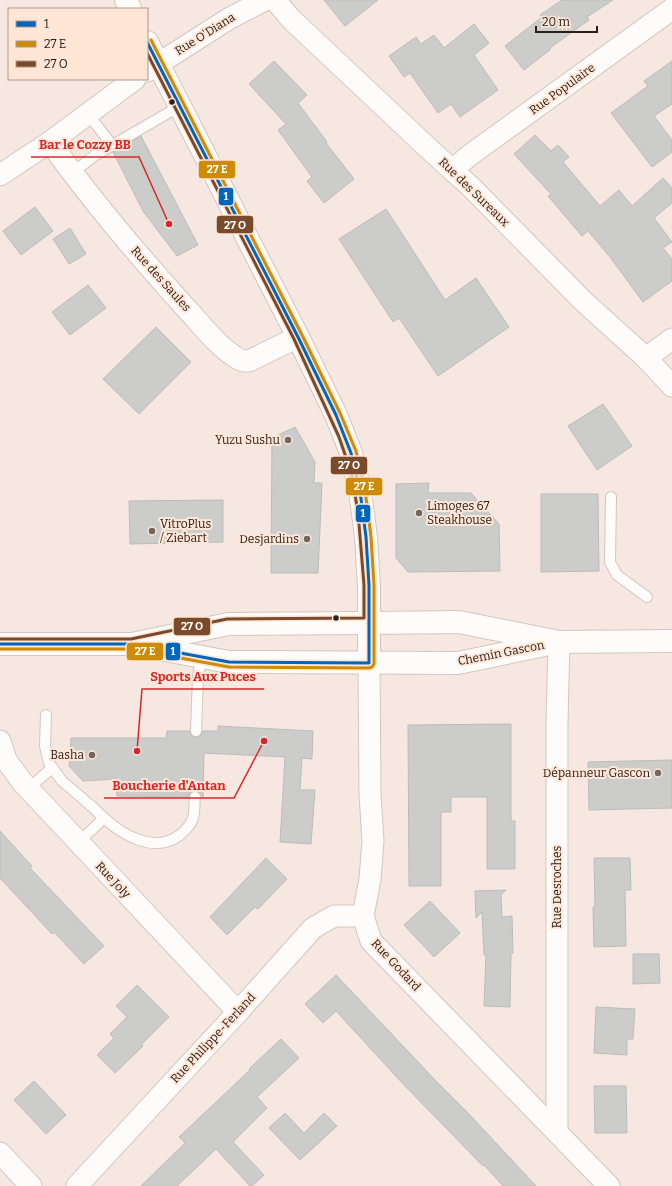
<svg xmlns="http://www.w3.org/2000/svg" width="672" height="1186" viewBox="0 0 672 1186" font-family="Bitter,serif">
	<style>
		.building { fill: #cccdcb; stroke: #bbbcbb }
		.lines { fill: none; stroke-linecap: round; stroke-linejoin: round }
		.lane-casing { stroke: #d2c6bf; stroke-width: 12 }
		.street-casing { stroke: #d2c6bf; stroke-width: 23 }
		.secondary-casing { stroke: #d2c6bf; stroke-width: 24 }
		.lane { stroke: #fefcfa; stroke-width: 10 }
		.street { stroke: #fefcfa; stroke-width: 21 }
		.secondary { stroke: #fefcfa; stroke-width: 22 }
		.bus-1-casing { stroke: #ffe6d7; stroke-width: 6 }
		.bus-2-casing { stroke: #ffe6d7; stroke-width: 6 }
		.bus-3-casing { stroke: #ffe6d7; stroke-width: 6 }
		.bus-1 { stroke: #0065bd; stroke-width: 3 }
		.bus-2 { stroke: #ce8b05; stroke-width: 3 }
		.bus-3 { stroke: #7a4b2a; stroke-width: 3 }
		.bus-dot { fill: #2b2019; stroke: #ffe6d7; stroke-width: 1.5 }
		.poi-dot { fill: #72665f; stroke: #ffe6d7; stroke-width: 1.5 }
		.labels { text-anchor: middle; stroke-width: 4; stroke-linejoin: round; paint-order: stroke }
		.street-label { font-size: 12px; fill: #2b2019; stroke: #ffe6d7 }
		.poi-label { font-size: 12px; fill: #2b2019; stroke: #ffe6d7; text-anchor: end }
		.leader { fill: none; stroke: #d62828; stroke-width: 1.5 }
		.callout-dot { fill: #d62828; stroke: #ffe6d7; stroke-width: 1.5 }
		.callout-label { font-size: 13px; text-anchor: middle; font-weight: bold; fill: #d62828; stroke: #ffe6d7; stroke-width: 4; stroke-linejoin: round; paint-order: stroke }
		.line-badge { stroke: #ffe6d7; stroke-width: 1.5 }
		.badge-label { font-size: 11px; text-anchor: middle; font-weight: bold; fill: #fff }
	</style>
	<rect width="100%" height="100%" fill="#f6e8e0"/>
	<g class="building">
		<path d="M324,0H378L345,26Z"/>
		<path d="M562,0H613L587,17L589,20L550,48L551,49L524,70L505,46L542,17L540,15Z"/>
		<path d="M474,24L489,43L474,55L498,90L460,117L451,104L438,113L410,73L404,77L389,56L416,37L421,44L434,35L444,48Z"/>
		<path d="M274,61L307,95L298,103L327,142L326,143L354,179L324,203L307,181L312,177L278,130L286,124L249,84Z"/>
		<path d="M672,61V104L654,116L672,140V152L652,167L611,113L648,86L644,81Z"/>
		<path d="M535,135L551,151L558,145L569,157L563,162L600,206L619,190L632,206L663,178L672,188V203L654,218L672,242L663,248L672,259V281L643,302L610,257L588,231L582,236L548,196L551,194L514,154Z"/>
		<path d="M141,136L198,245L177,256L143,211L113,152Z"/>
		<path d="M35,207L53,231L21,255L3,231Z"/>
		<path d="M386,209L445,300L476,278L509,327L438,376L399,318L393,322L339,239Z"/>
		<path d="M70,228L86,254L69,264L53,239Z"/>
		<path d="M88,285L106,308L70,335L52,312Z"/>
		<path d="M156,327L191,362L139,414L103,379Z"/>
		<path d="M603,404L632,446L597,470L568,426Z"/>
		<path d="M295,427L315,462L314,483H322L318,573H271L272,438Z"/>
		<path d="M429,483L428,493H471L499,524L500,571L408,572L396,558V484Z"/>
		<path d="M541,494H598L599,571L541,572Z"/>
		<path d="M223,500V542L130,544L129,501Z"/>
		<path d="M511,724V821H515V869H487V797H451V812H441V886H409L408,725Z"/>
		<path d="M218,726L313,731L312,759L302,758L300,790H315L311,844L280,842L285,757L204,753L203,797L199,792L195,791L190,793L189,797L117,796L116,779L83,781L69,766L71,738H166L167,731H190L192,736L196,737L201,735L203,731H218Z"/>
		<path d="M672,760V808L589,810L588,762Z"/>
		<path d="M0,831L32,866L30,868L104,946L84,964L54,932L52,934L0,878Z"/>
		<path d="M266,858L287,879L258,909L255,907L227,935L210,917Z"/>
		<path d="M594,858H630L631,890H625L626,946L594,947L593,907H595Z"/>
		<path d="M506,890L501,895L502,917L512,916L513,953L511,954L510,1007L484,1006L486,955H484L482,912L476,918L475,891Z"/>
		<path d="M430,901L460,933L434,957L404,925Z"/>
		<path d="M633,954H659L660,983L633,984Z"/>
		<path d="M336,975L436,1081L470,1115L536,1186H503L484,1165L483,1166L405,1086L336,1011L323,1023L305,1004Z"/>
		<path d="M137,985L169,1017L142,1044L143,1046L115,1073L97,1055L114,1038L110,1034L127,1017L116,1006Z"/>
		<path d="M596,1007L635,1009L633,1039H627V1055L594,1053Z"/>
		<path d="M281,1039L299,1058L257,1097L267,1108L233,1142L264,1175L252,1186H250L216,1149L177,1186H141L185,1143L179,1137L250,1070L249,1069Z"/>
		<path d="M34,1081L66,1115L46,1134L14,1100Z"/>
		<path d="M594,1086H626L627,1133H595Z"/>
		<path d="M285,1113L304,1133L324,1113L337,1126L300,1160L269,1128Z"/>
	</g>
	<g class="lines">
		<defs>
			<g id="lane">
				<path d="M88,114L112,145"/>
				<path d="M72,173L94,156L180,106"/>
				<path d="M611,497L610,562L617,575L647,597"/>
				<path d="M46,715L45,746L49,763L62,781L89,804L104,818L78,843"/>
				<path d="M196,731L198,676L202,657"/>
				<path d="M28,789L52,768"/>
				<path d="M104,818C124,836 155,854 180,835C185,830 191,826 193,818C195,812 194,803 195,797"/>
			</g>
			<g id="street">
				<path d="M275,0L291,19L428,148L472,188L582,300L646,358L672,386"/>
				<path d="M147,71L230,18L265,0"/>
				<path d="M50,142C91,200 137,254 185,307C201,324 217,346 237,358C241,361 244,361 249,361L298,337"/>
				<path d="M452,170L470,155L672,9"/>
				<path d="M0,175L50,142L135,79"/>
				<path d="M646,358L672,339"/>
				<path d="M369,663L370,794L373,841L370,879L363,916L371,941L609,1186"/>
				<path d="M0,741L6,760L23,783L238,1012"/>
				<path d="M557,1132V722L559,642"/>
				<path d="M0,1153L31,1186"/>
				<path d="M77,1186L238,1012L313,928L334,916H363"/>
			</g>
			<g id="secondary">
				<path d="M126,0L130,9"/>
				<path d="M147,42L298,337L336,415L351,453L360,491L366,537L369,585V663"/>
				<path d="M0,644H132L228,624L369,623L459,622L559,642"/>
				<path d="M143,646L229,662L458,663L559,642L672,641"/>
			</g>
		</defs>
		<use href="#lane" class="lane-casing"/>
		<use href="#street" class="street-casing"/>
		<use href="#secondary" class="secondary-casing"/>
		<use href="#lane" class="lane"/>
		<use href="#street" class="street"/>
		<use href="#secondary" class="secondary"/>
		<defs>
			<path id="bus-1" d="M0,644H132L229,662L369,663V585L366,537L360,491L351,453L336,415L298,337L147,42"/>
			<path id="bus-2" d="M0,649H132L229,667L369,668L372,667L374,664V585L371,537L365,490L356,451L340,413L302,335L151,40"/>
			<path id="bus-3" d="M0,639H131L227,619L364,618V585L358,512L351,472L339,437L294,339L147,53"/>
		</defs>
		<use href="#bus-1" class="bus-1-casing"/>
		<use href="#bus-2" class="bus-2-casing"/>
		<use href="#bus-3" class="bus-3-casing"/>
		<use href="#bus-1" class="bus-1"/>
		<use href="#bus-2" class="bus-2"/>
		<use href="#bus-3" class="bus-3"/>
	</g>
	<g class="bus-dot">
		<circle cx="172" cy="102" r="3.5"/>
		<circle cx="336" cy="618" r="3.5"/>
	</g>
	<g class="poi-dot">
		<circle cx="288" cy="440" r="4"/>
		<circle cx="419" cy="513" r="4"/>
		<circle cx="152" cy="531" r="4"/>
		<circle cx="307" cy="539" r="4"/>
		<circle cx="92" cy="755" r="4"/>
		<circle cx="658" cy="773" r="4"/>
	</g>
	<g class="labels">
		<g class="street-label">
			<text transform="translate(205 34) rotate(-32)" y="4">Rue O'Diana</text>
			<text transform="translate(562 89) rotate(-36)" y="4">Rue Populaire</text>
			<text transform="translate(474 192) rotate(44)" y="4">Rue des Sureaux</text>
			<text transform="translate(161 279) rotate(48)" y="4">Rue des Saules</text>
			<text transform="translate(501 653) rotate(-11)" y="4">Chemin Gascon</text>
			<text transform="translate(113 880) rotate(47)" y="4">Rue Joly</text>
			<text transform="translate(557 887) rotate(-90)" y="4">Rue Desroches</text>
			<text transform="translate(396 965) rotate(47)" y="4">Rue Godard</text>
			<text transform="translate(213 1038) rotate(-47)" y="4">Rue Philippe-Ferland</text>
		</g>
		<g class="poi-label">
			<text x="280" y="444">Yuzu Sushu</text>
			<text x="427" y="510" text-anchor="start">Limoges 67<tspan x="427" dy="14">Steakhouse</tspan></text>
			<text x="160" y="528" text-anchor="start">VitroPlus<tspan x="160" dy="14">/ Ziebart</tspan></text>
			<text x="299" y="543">Desjardins</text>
			<text x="84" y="759">Basha</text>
			<text x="650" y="777">Dépanneur Gascon</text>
		</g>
	</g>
	<path class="leader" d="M169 224L139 157H31M137 751L142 689H264M264 741L234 798H104"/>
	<g class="callout-dot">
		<circle cx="169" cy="224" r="4"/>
		<circle cx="137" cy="751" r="4"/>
		<circle cx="264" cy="741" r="4"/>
	</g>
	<g class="callout-label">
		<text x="85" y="149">Bar le Cozzy BB</text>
		<text x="203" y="681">Sports Aux Puces</text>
		<text x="169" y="790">Boucherie d'Antan</text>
	</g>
	<g class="line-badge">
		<rect x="198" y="160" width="38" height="19" rx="4" fill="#ce8b05"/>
		<rect x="218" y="187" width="16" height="19" rx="4" fill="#0065bd"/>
		<rect x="216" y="215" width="38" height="19" rx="4" fill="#7a4b2a"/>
		<rect x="330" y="456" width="38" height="19" rx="4" fill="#7a4b2a"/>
		<rect x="345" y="477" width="38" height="19" rx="4" fill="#ce8b05"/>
		<rect x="355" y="504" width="16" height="19" rx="4" fill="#0065bd"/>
		<rect x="173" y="617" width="38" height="19" rx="4" fill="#7a4b2a"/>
		<rect x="126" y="642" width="38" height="19" rx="4" fill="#ce8b05"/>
		<rect x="165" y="642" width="16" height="19" rx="4" fill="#0065bd"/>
	</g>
	<g class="badge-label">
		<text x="217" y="173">27 E</text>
		<text x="226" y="200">1</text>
		<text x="235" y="229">27 O</text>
		<text x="349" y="469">27 O</text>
		<text x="364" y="490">27 E</text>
		<text x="363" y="517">1</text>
		<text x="192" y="630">27 O</text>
		<text x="145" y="655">27 E</text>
		<text x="173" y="655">1</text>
	</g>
	<rect x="8" y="8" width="140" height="72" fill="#ffe6d7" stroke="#aa978b"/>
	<rect x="16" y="21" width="20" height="6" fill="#0065bd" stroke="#aa978b"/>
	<text x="44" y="28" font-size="12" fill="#2b2019">1</text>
	<rect x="16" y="41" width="20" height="6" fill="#ce8b05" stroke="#aa978b"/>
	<text x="44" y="48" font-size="12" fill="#2b2019">27 E</text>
	<rect x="16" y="61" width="20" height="6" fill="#7a4b2a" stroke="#aa978b"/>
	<text x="44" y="68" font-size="12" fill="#2b2019">27 O</text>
	<path d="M536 26v6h61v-6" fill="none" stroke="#2b2019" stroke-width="2"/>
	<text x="542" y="26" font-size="12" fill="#2b2019" stroke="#ffe6d7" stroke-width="3" paint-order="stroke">20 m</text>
</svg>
